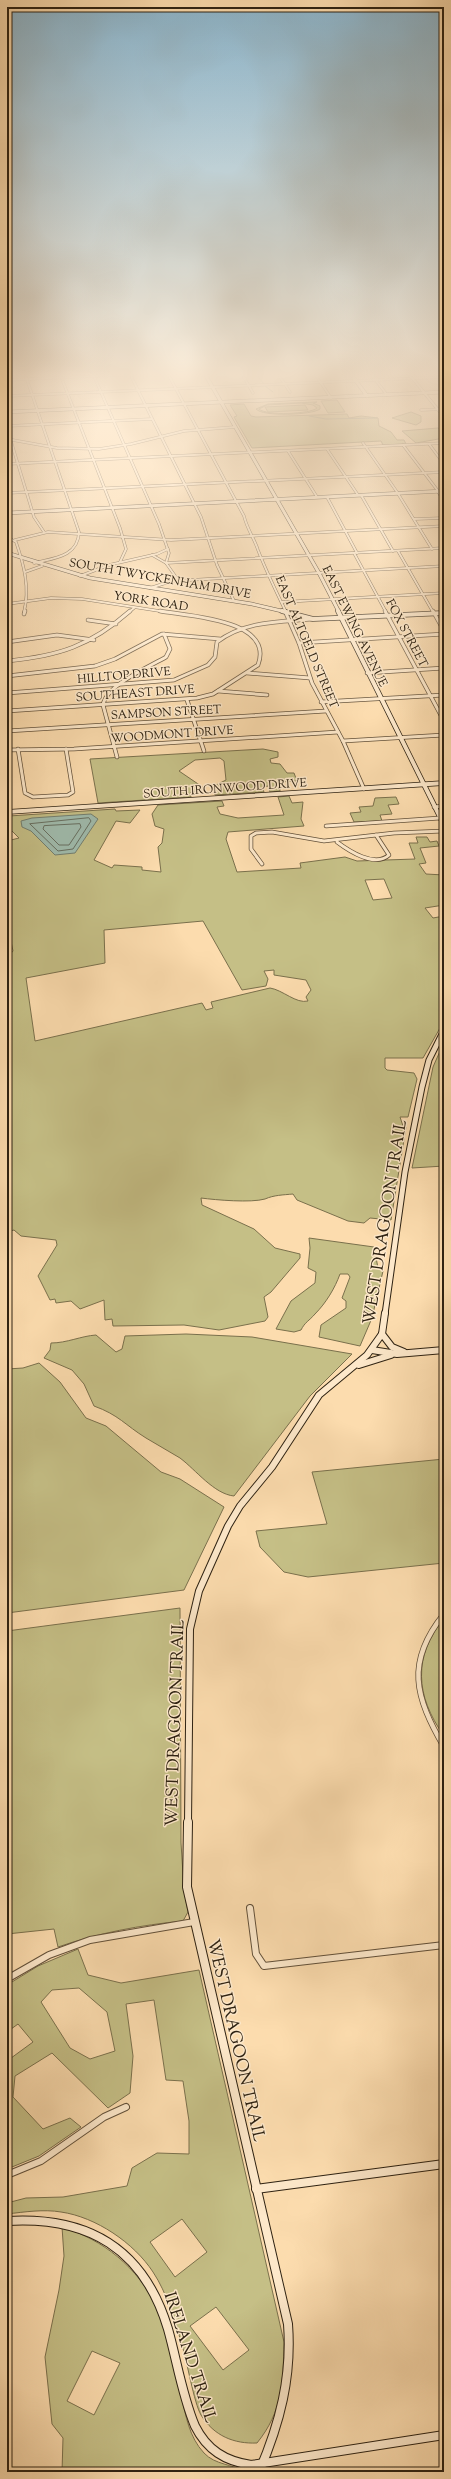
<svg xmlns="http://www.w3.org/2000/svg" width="451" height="2479" viewBox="0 0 451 2479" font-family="'Sorts Mill Goudy',serif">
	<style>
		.green { fill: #c5bf86; stroke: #7a704c; fill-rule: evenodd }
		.water { fill: #9fbbad; stroke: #727e6f }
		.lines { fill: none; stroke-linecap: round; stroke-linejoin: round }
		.shore { stroke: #666e60; stroke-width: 1 }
		.stream { stroke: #727e6f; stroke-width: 1 }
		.street-far3-casing { stroke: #625039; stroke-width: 3 }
		.street-far2-casing { stroke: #625039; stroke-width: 4.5 }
		.street-far1-casing { stroke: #625039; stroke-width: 6 }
		.street-casing { stroke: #625039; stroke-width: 8 }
		.secondary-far4-casing { stroke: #2e2212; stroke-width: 4 }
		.secondary-far3-casing { stroke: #2e2212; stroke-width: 5.5 }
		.secondary-far2-casing { stroke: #2e2212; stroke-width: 7 }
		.secondary-far1-casing { stroke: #2e2212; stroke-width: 8 }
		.secondary-casing { stroke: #2e2212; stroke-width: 10 }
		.street-far3 { stroke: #fde8ca; stroke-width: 2 }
		.street-far2 { stroke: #fde8ca; stroke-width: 3 }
		.street-far1 { stroke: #fde8ca; stroke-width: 4.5 }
		.street { stroke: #fde8ca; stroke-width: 6 }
		.secondary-far4 { stroke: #fde8ca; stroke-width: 3 }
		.secondary-far3 { stroke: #fde8ca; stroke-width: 4 }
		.secondary-far2 { stroke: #fde8ca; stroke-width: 5 }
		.secondary-far1 { stroke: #fde8ca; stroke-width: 6 }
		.secondary { stroke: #fde8ca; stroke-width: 8 }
		.labels { text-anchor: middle; stroke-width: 3; stroke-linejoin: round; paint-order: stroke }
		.far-street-label { font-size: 12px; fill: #2e2212; stroke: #fde8ca }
		.near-street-label { font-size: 17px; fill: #2e2212; stroke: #fde8ca }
	</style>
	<rect width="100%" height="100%" fill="#fcdcae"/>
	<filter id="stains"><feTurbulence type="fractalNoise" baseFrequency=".005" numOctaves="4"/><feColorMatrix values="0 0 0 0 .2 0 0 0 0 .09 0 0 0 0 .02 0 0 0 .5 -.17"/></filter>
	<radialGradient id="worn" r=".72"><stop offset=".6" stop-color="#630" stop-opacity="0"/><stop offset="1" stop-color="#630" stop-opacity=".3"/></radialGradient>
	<g class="green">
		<path d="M337,400L345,412L328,413L321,401Z"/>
		<path d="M317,402L313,403L320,406V409C312,415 263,417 256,409L268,404ZM301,403L313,405L317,408C311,414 266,416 259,409L267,405Z"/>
		<path d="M244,404L251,416L256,417L347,414L349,418L361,416L378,418L379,426L391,432L397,440H404L406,444L383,445L381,441L252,448L234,417L237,416L230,405Z"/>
		<path d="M305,405L308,410L268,412L265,407Z"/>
		<path d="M411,412L421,416V422L416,425L392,418Z"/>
		<path d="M438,428L444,432V438L416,443L402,431Z"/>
		<path d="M263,749L278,752V757L270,759L271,763L280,764L287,773H294L297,781L280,782V791L270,792L268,786L262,787L264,792L215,795L214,786L226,780L224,761L220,758L195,760L179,771L204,788L190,793L191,797L98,803L90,759Z"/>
		<path d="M289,796L292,803L303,802L301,819L304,826L228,832L226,839L237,872L301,868L300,863L345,857L357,861L415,859L409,843H418L416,837H427L430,842L437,841L439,846L420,848L426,863L419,864L426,874L444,875V905L425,908L433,918L444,916V1021L423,1058H385V1068L387,1070L414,1073L417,1079L408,1117H400L403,1126L406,1127L391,1220L370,1218L364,1223L348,1221L297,1200L293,1194C283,1195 274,1195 265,1199C251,1203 216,1200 201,1198L202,1205L254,1229L275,1248L300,1254V1258L271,1292L264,1297L268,1317L265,1321L219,1330L184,1325L113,1326L112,1319L105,1320L104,1300L80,1309L71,1301L56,1303L55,1299L50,1300L38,1276L57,1245L56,1240L21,1236L14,1230L7,1232V958L13,951L7,922V841L19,838L8,827L10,821L9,816L115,809L116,811L140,810L130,823L116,821L94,860L112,868L114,865L142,867V870L161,872L158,847L162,843L164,829L155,826L152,814L158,805L222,801L224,806L217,807L220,814L238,818L284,815L278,797ZM384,879L392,898L373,900L365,880ZM203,921L242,990L266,986L268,979L264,971L274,970V975L306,980L311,990L306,997L308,1001C296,1004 283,990 270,988L211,1002L213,1008L206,1010L202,1003L35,1041L26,978L105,963L104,930Z"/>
		<path d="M396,797L399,804L388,805L392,814L380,815L382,821L354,822L350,813L361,812L359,807L373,806L375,798Z"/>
		<path d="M444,1042V1166L412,1168L433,1067Z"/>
		<path d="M309,1238L374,1247L378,1268L383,1271L372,1318L360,1346L319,1337L321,1325L346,1308V1301L342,1298L350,1277L348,1274H340C335,1288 326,1303 315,1314C309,1321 305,1322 301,1330L294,1332L276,1329L291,1301L315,1283L316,1272L308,1268L310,1248Z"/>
		<path d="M186,1334L252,1337L352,1354L310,1396L234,1496C214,1494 196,1470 180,1458C169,1451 157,1445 146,1438C125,1425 119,1415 94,1406L84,1384L72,1370L44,1358L50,1350L51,1343C67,1343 81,1336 96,1335L116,1352L122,1349L125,1336Z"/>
		<path d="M39,1363L60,1382L86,1418L106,1426L161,1472L180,1479L224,1507L184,1590L7,1613V1369L23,1368Z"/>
		<path d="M444,1459V1563L308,1577L284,1572L260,1547L256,1531L327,1524L312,1472Z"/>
		<path d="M180,1608L181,1843L184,1890L188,1912L183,1921C141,1925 98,1933 58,1947L54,1929L7,1934V1631Z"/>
		<path d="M444,1618V1736C415,1695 413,1657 444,1618Z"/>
		<path d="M78,1949L88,1975L121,1983L199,1970L284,2342C283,2381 283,2411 257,2443C234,2444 214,2436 201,2415C194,2403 187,2361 182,2345C175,2321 167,2293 153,2272C134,2243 96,2217 61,2212C44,2209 24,2212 7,2214V2203L26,2198L63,2197L127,2186L132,2168L157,2153L189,2154V2121L183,2081L166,2080L154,2000L126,2004L133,2056L130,2093L108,2108L52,2053L15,2076L13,2097L43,2129L70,2118L81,2127L39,2156L7,2169V2061L33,2042L18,2024L7,2032V1985L38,1966ZM79,1988L107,2012L115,2051L90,2059L70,2048L41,2002L52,1990ZM182,2219L207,2252L175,2277L150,2242ZM216,2307L249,2350L223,2370L190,2326Z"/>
		<path d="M62,2227C104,2240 137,2267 157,2307C168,2332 174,2368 181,2395C186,2416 189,2437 204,2453C215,2465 233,2464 245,2472H62L63,2438L52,2424L45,2357L59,2290L64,2256ZM92,2351L120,2363L94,2415L67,2401Z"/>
	</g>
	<path class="water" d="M91,814L98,819L75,853L55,855L31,831L22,827L21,821L32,818Z"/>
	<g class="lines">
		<g class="shore">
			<path d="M89,818L91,821L73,849L58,851L30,824Z"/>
			<path d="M80,824L81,827L69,845H59L43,829L44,826Z"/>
		</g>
		<g class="stream">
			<path d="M256,374L264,384"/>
			<path d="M265,386L273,392"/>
			<path d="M309,416L326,419L377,418"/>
		</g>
		<defs>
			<g id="street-far3">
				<path d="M25,374L79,532C78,557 54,558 34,563"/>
				<path d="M60,374L120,528L126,549L120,562"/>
				<path d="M93,374L159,524L169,553L166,563L178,580"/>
				<path d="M130,374L201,517L217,565L234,601"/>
				<path d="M168,374L244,516C247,529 254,538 258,550C266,571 276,591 286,612"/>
				<path d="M242,374L253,393"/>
				<path d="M278,374L290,392"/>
				<path d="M315,374L331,398"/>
				<path d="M371,374L387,395"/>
				<path d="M409,374L444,417"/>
				<path d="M7,380L140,374"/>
				<path d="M7,396L444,377"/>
				<path d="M421,410L444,409"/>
				<path d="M7,426L152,419"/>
				<path d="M7,428L34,517L44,532"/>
				<path d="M7,439L57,448L99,449L131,444L184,431L235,427"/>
				<path d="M363,443L397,492L432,549"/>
				<path d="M429,444L444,464"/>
				<path d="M403,445L438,491"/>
				<path d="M327,449L358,495"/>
				<path d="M288,451L317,497"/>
				<path d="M7,464L444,443"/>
				<path d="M7,493L444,472"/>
				<path d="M361,495L393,551"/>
				<path d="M327,497L357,553"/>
				<path d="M414,519L444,518"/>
				<path d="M7,537L16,542C24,565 30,588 24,612"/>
				<path d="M15,540L48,532L171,540L444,526"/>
				<path d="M398,551L433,612"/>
				<path d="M354,553L386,612"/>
				<path d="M152,555L166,563L444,548"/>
				<path d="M25,572L42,566"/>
				<path d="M80,576L109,565L157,554L168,549"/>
				<path d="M150,588L172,581L444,566"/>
				<path d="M282,602L444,593"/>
				<path d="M7,604L51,598L82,599L166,612"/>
				<path d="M129,612L134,608"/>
			</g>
			<g id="street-far2">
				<path d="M285,611L299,643L312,683L343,741L364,789"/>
				<path d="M385,611L444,721"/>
				<path d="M433,611L444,631"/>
				<path d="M24,614L25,611"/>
				<path d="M88,620L116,624"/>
				<path d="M7,642L57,635L94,640"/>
				<path d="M299,643L444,634"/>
				<path d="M7,661C59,656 90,646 130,611"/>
				<path d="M247,673L310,678"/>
				<path d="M367,673L444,668"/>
				<path d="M7,676L95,666L115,659L162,634L220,639"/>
				<path d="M218,691L267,695"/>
				<path d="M7,693L174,680L208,665L215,657L217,642C245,621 278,622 312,619"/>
				<path d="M187,700L204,751"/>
				<path d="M321,702L444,695"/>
				<path d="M7,711L197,698L213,694L258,665C275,619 187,616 160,611"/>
				<path d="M7,731L326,711"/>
				<path d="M343,741L444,735"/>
				<path d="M18,749L25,793L33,797L68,795L73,792L66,749"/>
				<path d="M7,750L74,749L338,732"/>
				<path d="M117,757L103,705C106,685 149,667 166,657L170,649L164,634"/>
				<path d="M434,807L444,806"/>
				<path d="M326,826L440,818"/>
				<path d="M337,842C349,851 375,868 389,855L376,835"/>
				<path d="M262,864L251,849V836L256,833L272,832L324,841L394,833L444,831"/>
			</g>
			<path id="street-far1" d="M444,1614C405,1662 415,1697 444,1747"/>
			<g id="street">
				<path d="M250,1908L256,1954L264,1966L444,1945"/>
				<path d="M7,1979L49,1955L90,1940L194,1922"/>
				<path d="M7,2175L41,2161L104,2117L126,2107"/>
			</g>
			<g id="secondary-far4">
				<path d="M205,374L319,573L339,612"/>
				<path d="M351,374L367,396"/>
				<path d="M7,412L444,392"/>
				<path d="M438,491L444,500"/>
				<path d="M7,513L444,491"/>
				<path d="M7,553L90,578L252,604L286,612"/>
			</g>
			<g id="secondary-far3">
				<path d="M282,611L313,619L444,613"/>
				<path d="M338,611L444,825"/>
				<path d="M7,812L444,783"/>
			</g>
			<path id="secondary-far2" d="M385,1314L405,1172L422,1087L429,1060L444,1030"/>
			<g id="secondary-far1">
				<path d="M382,1334L392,1347L404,1352"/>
				<path d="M372,1350L397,1354L444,1350"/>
				<path d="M359,1365L391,1355"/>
				<path d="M188,1823L190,1629L199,1591L228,1526L240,1506L272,1467L319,1395L367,1355L382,1334L385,1313"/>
			</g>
			<g id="secondary">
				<path d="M188,1822L187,1887L288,2324C292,2377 280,2423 259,2472"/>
				<path d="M256,2189L444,2164"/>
				<path d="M7,2221C89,2216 144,2249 168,2329C177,2361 182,2395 195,2426C207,2450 225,2461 251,2465L444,2435"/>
			</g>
		</defs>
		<use href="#street-far3" class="street-far3-casing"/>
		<use href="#street-far2" class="street-far2-casing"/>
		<use href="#street-far1" class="street-far1-casing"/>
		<use href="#street" class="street-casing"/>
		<use href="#secondary-far4" class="secondary-far4-casing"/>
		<use href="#secondary-far3" class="secondary-far3-casing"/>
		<use href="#secondary-far2" class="secondary-far2-casing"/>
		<use href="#secondary-far1" class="secondary-far1-casing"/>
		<use href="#secondary" class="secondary-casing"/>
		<use href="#street-far3" class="street-far3"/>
		<use href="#street-far2" class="street-far2"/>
		<use href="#street-far1" class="street-far1"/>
		<use href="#street" class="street"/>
		<use href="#secondary-far4" class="secondary-far4"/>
		<use href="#secondary-far3" class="secondary-far3"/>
		<use href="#secondary-far2" class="secondary-far2"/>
		<use href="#secondary-far1" class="secondary-far1"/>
		<use href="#secondary" class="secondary"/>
	</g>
	<linearGradient id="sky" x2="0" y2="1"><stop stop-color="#8bb7d0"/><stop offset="0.52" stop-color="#feefdb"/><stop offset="1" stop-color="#feefdb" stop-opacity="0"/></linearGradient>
	<rect width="451" height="721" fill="url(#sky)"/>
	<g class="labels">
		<g class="far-street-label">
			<text transform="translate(160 578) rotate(10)" y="4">SOUTH TWYCKENHAM DRIVE</text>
			<text transform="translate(151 601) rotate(9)" y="4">YORK ROAD</text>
			<text transform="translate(355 626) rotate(64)" y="4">EAST EWING AVENUE</text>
			<text transform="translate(407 633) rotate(62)" y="4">FOX STREET</text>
			<text transform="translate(307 642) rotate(67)" y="4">EAST ALTGELD STREET</text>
			<text transform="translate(124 675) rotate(-5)" y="4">HILLTOP DRIVE</text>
			<text transform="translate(135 693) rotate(-4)" y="4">SOUTHEAST DRIVE</text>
			<text transform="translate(166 712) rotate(-3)" y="4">SAMPSON STREET</text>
			<text transform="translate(172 734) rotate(-4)" y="4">WOODMONT DRIVE</text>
			<text transform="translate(225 788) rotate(-4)" y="4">SOUTH IRONWOOD DRIVE</text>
		</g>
		<g class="near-street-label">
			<text transform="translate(384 1222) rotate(-81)" y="6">WEST DRAGOON TRAIL</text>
			<text transform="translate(174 1723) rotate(-88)" y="6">WEST DRAGOON TRAIL</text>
			<text transform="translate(237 2040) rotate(77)" y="6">WEST DRAGOON TRAIL</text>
			<text transform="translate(191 2357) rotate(72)" y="6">IRELAND TRAIL</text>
		</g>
	</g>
	<rect width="451" height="2479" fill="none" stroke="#fcdcae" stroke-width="24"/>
	<rect x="8" y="8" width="435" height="2463" fill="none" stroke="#2e2212" stroke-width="2"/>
	<rect x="12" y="12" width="427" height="2455" fill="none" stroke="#2e2212"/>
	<rect width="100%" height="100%" filter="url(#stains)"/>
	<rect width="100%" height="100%" fill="url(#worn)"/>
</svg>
